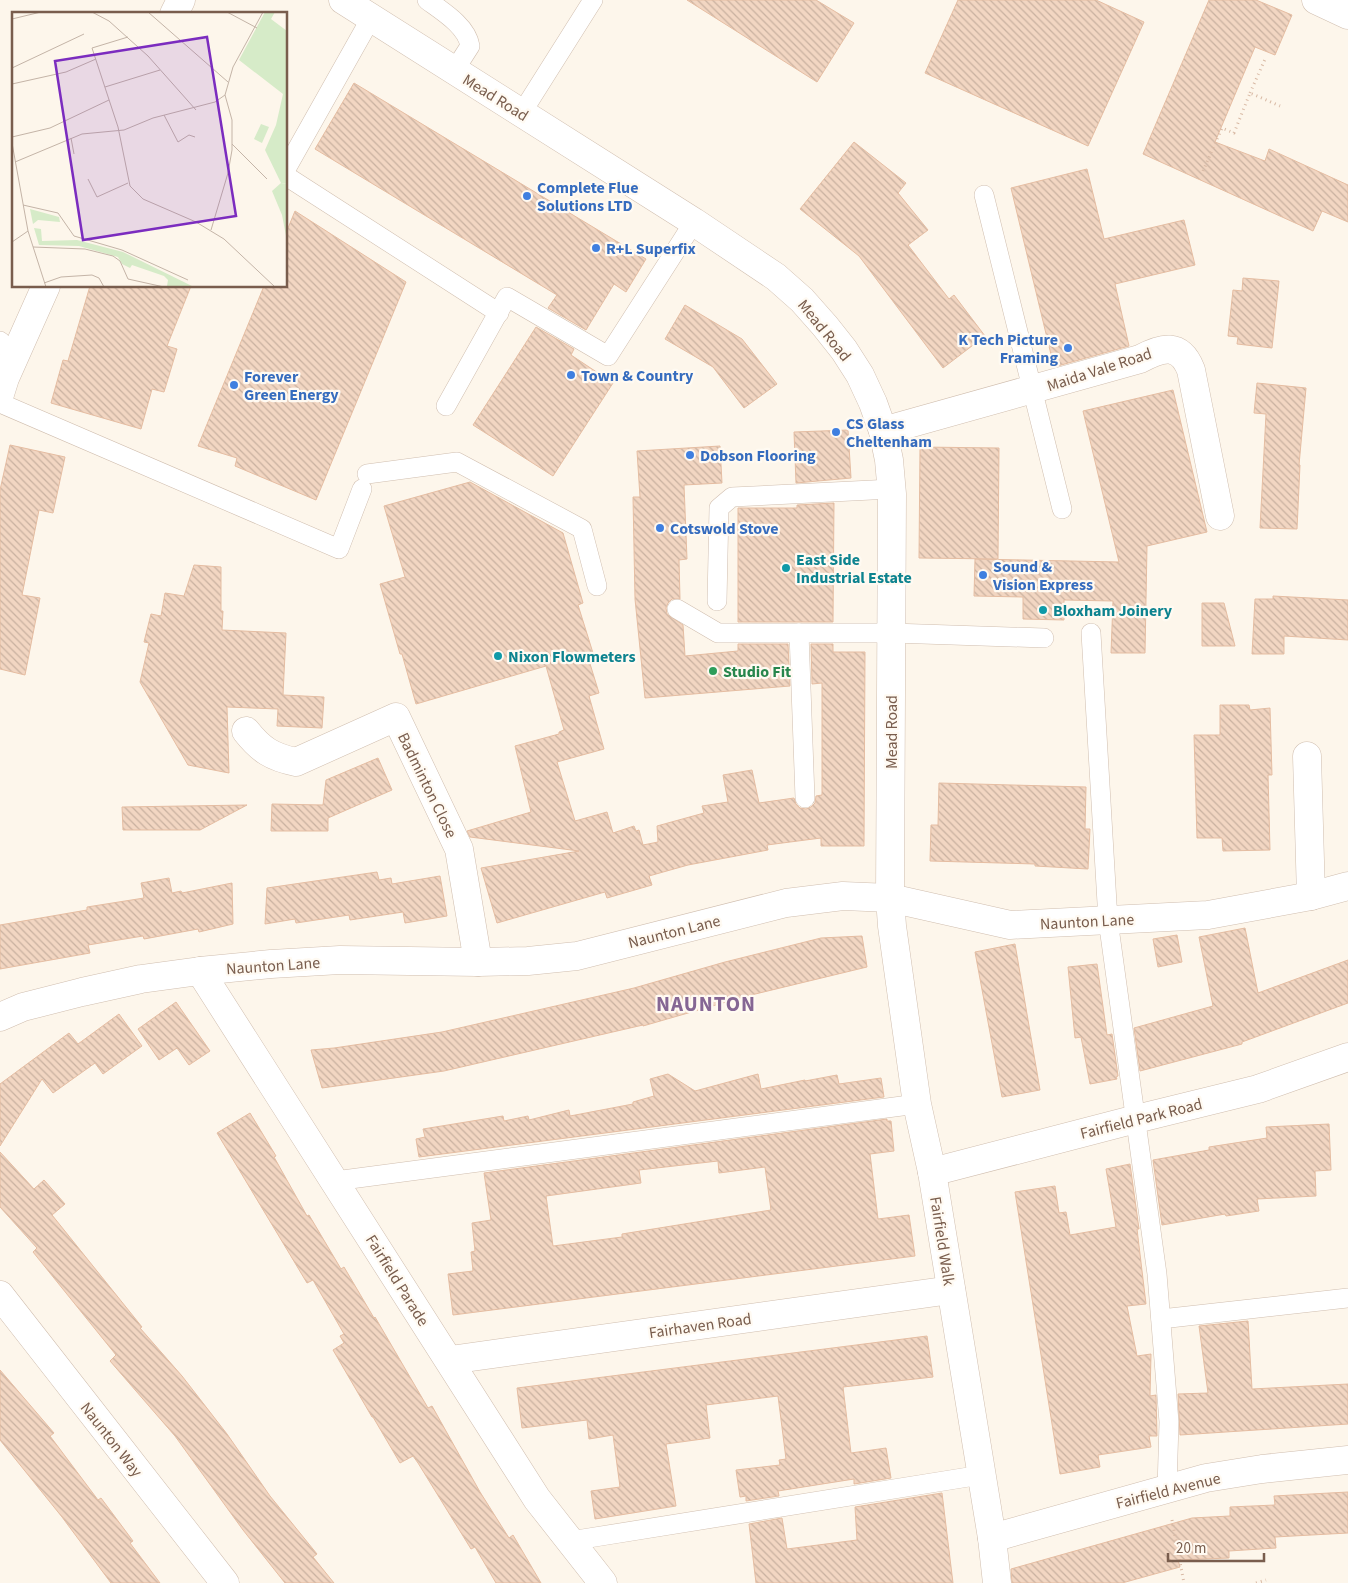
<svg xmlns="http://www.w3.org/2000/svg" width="1348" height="1583" viewBox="0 0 1348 1583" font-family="'Source Sans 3',sans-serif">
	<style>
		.building { fill: url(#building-back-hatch); stroke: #e5bda2; fill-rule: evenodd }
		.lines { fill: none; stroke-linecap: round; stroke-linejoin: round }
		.service-casing { stroke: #d0beaf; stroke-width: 20 }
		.minor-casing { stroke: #d0beaf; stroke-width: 29 }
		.path { stroke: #d8b9a4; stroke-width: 3; stroke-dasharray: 1 4; stroke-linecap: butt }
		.service { stroke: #fff; stroke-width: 19 }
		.minor { stroke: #fff; stroke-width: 28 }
		.shop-dot { fill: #3f7fe0; stroke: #fffaf2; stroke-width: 2 }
		.culture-dot { fill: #0f9aa8; stroke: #fffaf2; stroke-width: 2 }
		.leisure-dot { fill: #2e9e5b; stroke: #fffaf2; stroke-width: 2 }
		.labels { text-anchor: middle; stroke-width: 4.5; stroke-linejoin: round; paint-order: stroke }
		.street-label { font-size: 16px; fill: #795d4d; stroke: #fffaf2 }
		.shop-label { font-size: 16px; font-weight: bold; fill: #366cbe; stroke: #fffaf2; text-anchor: start }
		.culture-label { font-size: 16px; font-weight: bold; fill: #0d838f; stroke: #fffaf2; text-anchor: start }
		.leisure-label { font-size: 16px; font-weight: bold; fill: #27864d; stroke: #fffaf2; text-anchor: start }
		.district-label { font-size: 21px; font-weight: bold; letter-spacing: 1px; fill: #856694; stroke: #fffaf2 }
		.inset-road { fill: none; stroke: #c4b4a7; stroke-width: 1 }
		.view { fill: #7b2cbf; fill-opacity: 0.15; stroke: #7b2cbf; stroke-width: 2.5 }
		.inset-edge { fill: none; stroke: #795d4d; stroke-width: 2.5 }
	</style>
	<defs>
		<pattern id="building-back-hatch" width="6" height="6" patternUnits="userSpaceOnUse" patternTransform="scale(1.25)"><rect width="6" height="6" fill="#f2d6c2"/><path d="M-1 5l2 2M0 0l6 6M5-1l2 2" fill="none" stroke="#c9b1a0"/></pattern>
	</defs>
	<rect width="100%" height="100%" fill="#fdf6eb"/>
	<g class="building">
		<path d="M687,0H816L854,23L817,82Z"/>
		<path d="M958,0H1096L1144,22L1088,146L925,73Z"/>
		<path d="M1209,0H1256L1292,15L1275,55L1255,47L1215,142L1265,161L1269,149L1348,185V222L1322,211L1313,231L1143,154Z"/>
		<path d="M354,83L646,259L626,292L614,284L586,330L548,308L557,295L315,149Z"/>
		<path d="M854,142L906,183L898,193L928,230L908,245L949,299L954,295L985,336L943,368L859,256L800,209Z"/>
		<path d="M1087,169L1104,239L1184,220L1195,265L1115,284L1129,346L1054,367L1011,188Z"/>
		<path d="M295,211L406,282L316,500L235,466L237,458L198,446L264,286H286V233Z"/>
		<path d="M1243,278L1279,281L1272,348L1237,344L1238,337L1228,336L1233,290L1242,291Z"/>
		<path d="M90,286H191L167,346L177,349L164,392L152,389L141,429L51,403L63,360L68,361Z"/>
		<path d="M685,305L742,339L777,384L744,408L713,367L665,339Z"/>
		<path d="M536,327L574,349L571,355L613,383L553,476L473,425Z"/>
		<path d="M1257,383L1306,388L1299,465H1300L1297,529L1260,528L1266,414L1254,413Z"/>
		<path d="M1173,390L1207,532L1147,546L1145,653H1111L1113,601L1064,600V620L1023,619V597L974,596L975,559L1119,562L1083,411Z"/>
		<path d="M848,430L851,478L796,483L794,432Z"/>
		<path d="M10,445L65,457L53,513L39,510L22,595L40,598L25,675L0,669V490Z"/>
		<path d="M720,446L722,483L684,485L687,559L679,560L680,599H672L668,603L666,608L667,614L683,625L685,656L738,651V644H788L790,686L645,698L635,599L633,497H640L637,451Z"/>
		<path d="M920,447L999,448L998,559L919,558Z"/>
		<path d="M470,482L563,533L583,603L578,605L593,653L587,654L599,693L589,696L604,749L557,762L575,821L607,812L613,833L634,826L636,831L639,830L643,845L658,842L657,826L704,813L702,806L728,802L723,775L752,770L759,803L794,798L796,804L800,808L806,809L811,807L815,803L816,796L822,795V683L812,684L811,644H833V652H865L864,846H821V838L767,845L768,850L688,865L649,876L652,885L607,898L605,892L497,923L481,868L579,851L470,837L467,831L531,812L515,746L559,734V732L564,730L546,666L416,704L402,654H400L380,584L405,577L384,506Z"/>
		<path d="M834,503L833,622H738V508H797V505Z"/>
		<path d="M194,565L221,567V611H223L222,630L286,633L283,695L324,697L322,728L277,726L278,709L227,707L229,773L188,765L140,682L149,643L144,642L151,614L161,616L165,593L184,596Z"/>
		<path d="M1273,596L1348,600V640L1284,636V654H1252L1255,599H1273Z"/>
		<path d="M1202,603H1224L1235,646H1202Z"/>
		<path d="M1220,705H1249L1250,710L1270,708L1272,775H1268L1270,850L1223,851L1222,838H1197L1194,735H1220Z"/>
		<path d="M378,758L392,790L328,818V831H271L272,804L323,805L326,780Z"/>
		<path d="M939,783L1086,787L1085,829H1090L1088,869L1035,866V864L930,861L931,825H938Z"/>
		<path d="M247,805L200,830H123L122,807Z"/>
		<path d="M377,872L379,880L391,878L392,884L440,876L447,916L405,923L403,912L350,920L349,915L296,923L295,919L265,924L267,888Z"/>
		<path d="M169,878L172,893L181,891L182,893L232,883L233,924L199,932L198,929L144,939L143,936L88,945L90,953L0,969V925L87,910V907L144,898L141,883Z"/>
		<path d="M1245,928L1258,993L1348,960V1003L1242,1042V1044L1140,1071L1134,1028L1213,1006L1199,937Z"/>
		<path d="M1177,935L1182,962L1158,967L1153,939Z"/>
		<path d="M862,936L867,967L747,996L643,1026V1025L444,1071L322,1088L311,1050L334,1048L442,1032L634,988L725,962L821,938Z"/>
		<path d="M1015,944L1040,1090L1002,1097L975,952Z"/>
		<path d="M1097,964L1107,1035L1112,1034L1118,1076L1116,1077L1117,1079L1090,1084L1081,1037L1075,1038L1068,967Z"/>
		<path d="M176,1002L210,1051L189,1065L177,1048L159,1060L138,1029Z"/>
		<path d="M119,1014L142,1046L103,1074L95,1063L53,1093L42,1079L0,1146V1084L69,1033L78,1044Z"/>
		<path d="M668,1074L695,1091L758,1074L761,1089L805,1080V1081L837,1075L839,1084L881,1078L884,1097L419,1157L416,1139L425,1137L423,1129L503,1116L504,1121L528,1116L529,1120L569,1110L570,1116L633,1104V1102L654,1096L650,1079Z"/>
		<path d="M250,1113L276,1156L274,1157L307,1216L309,1215L341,1269L344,1267L374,1318L375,1317L428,1408L432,1406L480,1492L509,1538L513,1535L541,1583H496L475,1547L471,1549L418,1463L413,1456L400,1463L373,1417H372L333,1350L344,1343L340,1336L344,1334L313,1280L307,1283L217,1133Z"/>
		<path d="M887,1119V1121H891L894,1151L870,1154L878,1219L909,1215L915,1256L453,1315L448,1274L473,1271L471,1252L475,1251L472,1223L491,1220L484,1173ZM718,1161L719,1173L765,1167L771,1210L622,1234V1237L553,1246L546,1196L641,1183L639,1170Z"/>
		<path d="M1329,1124L1331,1170L1315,1171L1316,1196L1257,1199L1259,1211L1226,1216L1225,1214L1162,1225L1153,1160L1209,1150V1147L1267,1138L1266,1127Z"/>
		<path d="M0,1152L34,1189L44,1180L65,1204L52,1215L142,1327L140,1328L182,1376L227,1434L270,1496L317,1554L313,1557L334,1583H285L243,1530L175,1436L110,1361L116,1355L33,1252L37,1248L0,1207Z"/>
		<path d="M1130,1164L1139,1229H1137L1146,1304L1127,1306L1137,1356L1151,1354L1150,1396L1156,1395L1157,1436H1149L1151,1447L1098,1455L1100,1467L1060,1474L1015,1192L1055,1186L1059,1213L1066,1212L1070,1235L1116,1227L1106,1169Z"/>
		<path d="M1248,1321L1252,1389L1348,1384V1424L1180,1435L1178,1394L1208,1393L1199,1326Z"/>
		<path d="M927,1336L933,1377L843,1387L851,1453L886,1448L891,1478L854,1484V1479L778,1491L779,1496L746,1501V1496L740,1497L736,1470L780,1465L779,1460L786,1459L778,1396L706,1405L710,1438L666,1444L676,1506L595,1519L591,1491L620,1487L613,1435L589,1439L587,1420L522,1428L517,1388Z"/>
		<path d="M0,1370L54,1433L50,1436L98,1500L101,1498L133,1541L130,1543L160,1583H111L62,1517L0,1440Z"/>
		<path d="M1348,1492V1533L1275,1537L1276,1548L1229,1551V1558L1178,1560L1180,1567L1122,1583H1012L1011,1569L1192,1518L1230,1516V1507L1275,1505L1274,1496Z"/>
		<path d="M942,1493L953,1583H756L749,1524L782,1518L787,1549L857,1540L855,1507Z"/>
	</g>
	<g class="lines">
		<defs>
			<g id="service">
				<path d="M427,0C442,11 467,26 470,46L454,71"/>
				<path d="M521,114L593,0"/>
				<path d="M286,169L371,18"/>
				<path d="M286,176L499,313"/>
				<path d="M984,195L1062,509"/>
				<path d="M0,341L15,356"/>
				<path d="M0,403L339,549L362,489"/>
				<path d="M446,406L507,297L608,356L694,222"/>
				<path d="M367,474L457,462L582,529L597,586"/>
				<path d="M717,601L719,508L732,497L892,489"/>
				<path d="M677,609L718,633H892L1044,638"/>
				<path d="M799,633L805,798"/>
				<path d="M1091,633L1108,920L1157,1274L1169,1422L1167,1489"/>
				<path d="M335,1181L917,1104"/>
				<path d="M1161,1319L1348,1298"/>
				<path d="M570,1541L981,1475"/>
			</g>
			<g id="minor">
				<path d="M343,0L694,222L776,277L802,300L825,326L844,350L860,375L873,403L883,431L889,460L892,494L890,898L892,926L917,1104L932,1172L992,1538L997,1583"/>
				<path d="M1316,0L1348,15"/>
				<path d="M174,14L181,0"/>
				<path d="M0,394L5,378L46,286"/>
				<path d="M883,431L1140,359C1162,347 1180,342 1191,370L1220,516"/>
				<path d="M246,731C261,750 272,757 296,762L396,717L459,849L478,962"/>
				<path d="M1307,756L1311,896"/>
				<path d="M200,971L537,1499L603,1583"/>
				<path d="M0,1017L23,1007L82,992L141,979L200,971L271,964L340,960L478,962L528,961L577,956L786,903L843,896L890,898L1010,925L1208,915L1311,896L1348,886"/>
				<path d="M932,1172L1136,1119L1258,1089L1348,1057"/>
				<path d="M0,1295L225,1583"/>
				<path d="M450,1360L951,1290"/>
				<path d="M992,1538L1206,1478L1262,1469L1348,1460"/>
			</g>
		</defs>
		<use href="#service" class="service-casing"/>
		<use href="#minor" class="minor-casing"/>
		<g class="path">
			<path d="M1250,93L1266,57"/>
			<path d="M1203,171L1222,128L1234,133L1250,93L1280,106"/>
			<path d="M1172,1520L1184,1583"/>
			<path d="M1256,1583L1266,1580"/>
		</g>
		<use href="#service" class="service"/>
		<use href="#minor" class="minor"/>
	</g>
	<g class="shop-dot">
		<circle cx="527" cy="196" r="5"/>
		<circle cx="596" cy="248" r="5"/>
		<circle cx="1068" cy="348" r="5"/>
		<circle cx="571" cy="375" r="5"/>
		<circle cx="234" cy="385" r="5"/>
		<circle cx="836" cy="432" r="5"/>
		<circle cx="690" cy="455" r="5"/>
		<circle cx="660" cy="528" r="5"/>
		<circle cx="983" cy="575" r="5"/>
	</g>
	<g class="culture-dot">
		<circle cx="786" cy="568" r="5"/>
		<circle cx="1043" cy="610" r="5"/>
		<circle cx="498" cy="656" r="5"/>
	</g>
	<circle class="leisure-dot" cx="713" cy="671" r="5"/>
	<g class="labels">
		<g class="street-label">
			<text transform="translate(496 97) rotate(32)" y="6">Mead Road</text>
			<text transform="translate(825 330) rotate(51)" y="6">Mead Road</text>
			<text transform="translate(1099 369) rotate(-18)" y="6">Maida Vale Road</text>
			<text transform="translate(891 732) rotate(-90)" y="6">Mead Road</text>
			<text transform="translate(428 785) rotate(64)" y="6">Badminton Close</text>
			<text transform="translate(1087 921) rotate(-3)" y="6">Naunton Lane</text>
			<text transform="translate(674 931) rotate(-14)" y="6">Naunton Lane</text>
			<text transform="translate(273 965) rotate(-4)" y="6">Naunton Lane</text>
			<text transform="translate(1141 1118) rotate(-14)" y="6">Fairfield Park Road</text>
			<text transform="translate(943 1241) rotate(81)" y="6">Fairfield Walk</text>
			<text transform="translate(398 1280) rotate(58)" y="6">Fairfield Parade</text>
			<text transform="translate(700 1325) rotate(-8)" y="6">Fairhaven Road</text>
			<text transform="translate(112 1439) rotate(52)" y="6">Naunton Way</text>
			<text transform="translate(1168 1490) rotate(-14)" y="6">Fairfield Avenue</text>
		</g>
		<g class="shop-label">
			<text x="537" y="193">Complete Flue<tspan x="537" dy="18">Solutions LTD</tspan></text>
			<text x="606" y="254">R+L Superfix</text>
			<text x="1058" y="345" text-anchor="end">K Tech Picture<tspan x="1058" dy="18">Framing</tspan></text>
			<text x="581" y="381">Town &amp; Country</text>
			<text x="244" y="382">Forever<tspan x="244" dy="18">Green Energy</tspan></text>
			<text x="846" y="429">CS Glass<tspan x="846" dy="18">Cheltenham</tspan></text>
			<text x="700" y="461">Dobson Flooring</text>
			<text x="670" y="534">Cotswold Stove</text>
			<text x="993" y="572">Sound &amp;<tspan x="993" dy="18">Vision Express</tspan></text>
		</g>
		<g class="culture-label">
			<text x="796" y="565">East Side<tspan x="796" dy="18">Industrial Estate</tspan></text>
			<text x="1053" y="616">Bloxham Joinery</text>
			<text x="508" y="662">Nixon Flowmeters</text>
		</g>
		<g class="leisure-label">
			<text x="723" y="677">Studio Fit</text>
		</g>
		<g class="district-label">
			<text x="706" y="1011">NAUNTON</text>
		</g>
	</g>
	<g transform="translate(12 12)">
		<rect width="275" height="275" fill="#fdf6eb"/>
		<path d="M253,0H263L259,7L275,19V172L269,171L253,138L264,113L271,82L227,48ZM18,197L47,205L48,210L26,208L21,212ZM22,216L29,217L30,229L65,228L111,240L182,275L155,274L156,268L152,264L120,253L118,256L110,252L106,245L67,234L27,233Z" fill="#d6ebc8"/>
		<path d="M249,112L257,115L250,131L242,127ZM269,171L275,172V229L270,203L260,179Z" fill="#d6ebc8"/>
		<path class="inset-road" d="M80,0L97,9L136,44L184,98M136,0L216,70M215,0L245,16M0,7L29,0M116,25L80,36L106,115L118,174L131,187L184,210L212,227L263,275M0,56L72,22M0,72L54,60L84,47M93,75L148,58M152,103L166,130L177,123L183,125M0,125L38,116L97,88M59,126L62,142M0,131L16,219L34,275M220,132L255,167M3,150L70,122L112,118L141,106L203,90L213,83L221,55L251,0M76,167L85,185L116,171M11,193L46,201L62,224L110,238L176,268M199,218L216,161L220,138V108L213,83M0,230L16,219M21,235L73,237L101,244L108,249L116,267L152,275M32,271L49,265L80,263L87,266L92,275"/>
		<path class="view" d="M195,25L224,204L71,228L43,49Z"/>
		<rect width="275" height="275" class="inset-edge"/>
	</g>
	<path d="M1168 1553v8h96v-8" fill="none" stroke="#795d4d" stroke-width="2.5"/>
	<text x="1176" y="1553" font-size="15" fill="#795d4d" stroke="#fffaf2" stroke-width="4" paint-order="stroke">20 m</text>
</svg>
